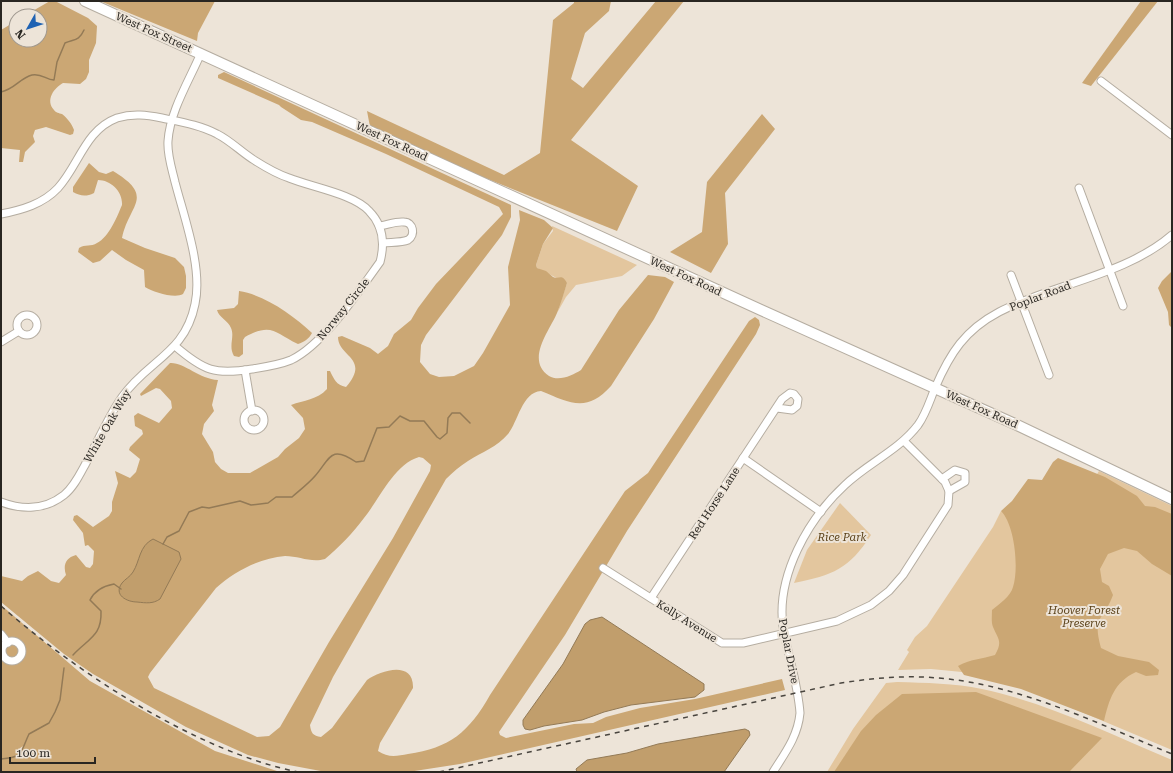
<svg xmlns="http://www.w3.org/2000/svg" width="1173" height="773" viewBox="0 0 1173 773" font-family="'Roboto Serif',serif">
	<style>
		.green { fill: #e3c69e }
		.forest { fill: #cba774; fill-rule: evenodd }
		.water { fill: #c19e6c; stroke: #937a56 }
		.lines { fill: none; stroke-linecap: round; stroke-linejoin: round }
		.stream { stroke: #937a56; stroke-width: 1.5 }
		.street-casing { stroke: #b5ada1; stroke-width: 9 }
		.secondary-casing { stroke: #b5ada1; stroke-width: 12 }
		.street { stroke: #fff; stroke-width: 7 }
		.secondary { stroke: #fff; stroke-width: 10 }
		.rail { stroke: #49453f; stroke-width: 1.5; stroke-dasharray: 5 5; stroke-linecap: butt }
		.labels { text-anchor: middle; stroke-width: 4; stroke-linejoin: round; paint-order: stroke }
		.street-label { font-size: 11px; fill: #292621; stroke: #ede4d8 }
		.park-label { font-size: 11px; font-style: italic; fill: #5c431b; stroke: #ede4d8 }
	</style>
	<rect width="100%" height="100%" fill="#ede4d8"/>
	<g class="green">
		<path d="M552,226L637,265L622,276L576,285L566,297L557,313L567,283C556,279 548,272 537,268L536,265L543,244L553,231Z"/>
		<path d="M1099,471L1172,506V750L1015,684L962,672L931,669L898,670L909,652L907,650L915,637L927,626L993,527L1001,511L1003,512L1008,505L1062,531Z"/>
		<path d="M840,503L871,535C849,569 833,575 794,583L807,550Z"/>
		<path d="M897,682C926,683 954,683 982,689C1048,703 1110,734 1172,760V772H827L853,729L886,683Z"/>
	</g>
	<g class="forest">
		<path d="M50,1H55L88,18L97,26L96,43L89,60V72L86,79L80,84L63,83C54,88 45,100 54,110C56,113 59,113 62,114C67,118 72,124 74,130L73,134L70,135L46,127L35,130L33,136L35,142L25,152L23,162H19L20,150L1,148V30L16,21V40H40V16H24Z"/>
		<path d="M100,1H215L198,33L197,41Z"/>
		<path d="M574,1H611L609,11L585,33L571,79L583,88L656,1H684L571,140L638,186L617,231L371,132L367,111L504,175L540,153L553,20L574,3Z"/>
		<path d="M1141,1H1158L1091,86L1082,83Z"/>
		<path d="M224,72L511,205V217L502,235L426,335L421,345L420,362L430,374L439,377L454,376L474,366L483,353L510,305L508,267L520,220L519,210L544,220L553,228L543,244L536,265L537,268L546,271L553,277C560,280 561,273 567,283C564,293 561,303 557,313C550,330 525,360 549,376C559,382 573,375 581,370L619,310L648,275L665,277L674,282L654,319L611,386C587,413 570,403 541,391C522,392 518,422 508,434C497,447 482,452 468,461C460,466 453,472 446,479L333,677L310,725C311,733 313,736 321,737L332,728L367,680C381,670 414,660 413,688L380,743L378,751C388,758 397,756 408,754C450,748 469,732 490,695L625,491L648,473L749,321L755,317L759,320L760,325L756,334L627,531L565,635L499,732L500,735L506,738L574,724L593,723L606,717L640,708L695,699L782,679L785,690L460,764L408,772H326L278,763L248,755L186,727L93,674L64,654L1,602V576L22,581L28,576L38,571L51,581L59,583L66,575C63,566 65,558 76,555L86,567L90,568L93,564L94,551L88,545L85,546L83,533L73,520L74,516L77,515L93,527L109,516L112,511V502L118,483L115,471L130,478L136,472L140,459L129,450L130,447L143,434L142,430L135,426L134,416L138,413L159,423L172,408L171,401L160,389L156,388L141,396L140,394L170,363C184,362 199,379 218,380L212,405L214,411L204,424L202,434L213,452L215,462L221,469L228,473H250L278,457L285,449L299,438L305,429L303,418L291,405C304,400 317,400 327,389V371H330C334,379 336,385 346,387C371,358 338,357 338,337L342,336L370,348L378,354L388,346L394,334L411,320L418,308L436,284L503,214L499,207L386,154L312,122L301,120L281,107L279,105L218,78V75ZM419,457L423,458L431,465L430,471L393,538L329,642L280,727L269,736L257,737L154,688L148,677L150,673L216,588C235,571 260,558 285,556C299,556 311,563 325,559C339,547 353,533 364,518C379,500 394,464 419,457Z"/>
		<path d="M762,114L775,129L725,193L728,244L711,273L670,252L702,232L707,182Z"/>
		<path d="M89,163L99,172L106,174L113,171C156,197 129,204 122,238L145,248L175,258L184,267L186,276V288L183,294C175,299 153,292 145,287L144,270L126,260L112,250L100,261L93,263L78,252L79,248C85,244 91,247 97,243C109,237 117,217 122,205C123,192 111,180 98,180L94,193C86,197 80,196 73,192V187Z"/>
		<path d="M1172,271V328L1169,325L1168,312L1158,288L1162,281Z"/>
		<path d="M239,291C265,295 293,315 312,333C309,339 304,342 298,344C275,333 272,322 245,337L243,340V354L239,357L234,356C228,346 235,337 231,328C228,320 219,318 217,310L234,308L238,304Z"/>
		<path d="M1058,458L1105,477L1137,496L1145,506L1155,507L1172,514V576L1152,564L1137,551L1124,548L1108,554L1100,569L1102,582L1109,586L1113,595C1103,622 1092,615 1101,648L1118,656L1149,662L1159,670L1158,675L1146,676L1136,672C1114,682 1109,700 1104,721L1021,689L964,675L958,666C970,659 982,659 995,655C1003,641 998,639 993,627C991,622 992,615 992,610C999,604 1011,596 1013,587C1019,569 1015,525 1001,511L1012,501L1028,479L1042,480L1053,462Z"/>
		<path d="M1,605L90,681L215,751L280,772H1Z"/>
		<path d="M976,692L1102,738L1069,772H834L861,731L876,715L902,694Z"/>
	</g>
	<g class="water">
		<path d="M153,539L179,552L181,559L160,599C153,604 146,603 137,602C127,602 113,595 122,583C125,579 130,577 133,572C140,561 139,546 153,539Z"/>
		<path d="M602,617L704,684V690L695,697L631,705L604,712L582,720L544,726L530,730L525,729L523,725V720L563,664L585,624L590,620Z"/>
		<path d="M745,729L749,731L750,735L724,772H577L576,769L587,760L627,753L658,744Z"/>
	</g>
	<g class="lines">
		<g class="stream">
			<path d="M1,92C15,89 20,78 32,75C42,73 46,80 54,80L57,62L65,43C75,39 79,41 84,30"/>
			<path d="M163,544L167,537L179,531L189,512L202,507L209,508L240,501L251,505L268,503L276,497H292C300,490 308,484 315,476C330,459 330,444 356,462L364,461L377,428L389,427L400,416L410,421H424L437,437L440,439L447,433L448,418L452,413H460L470,423"/>
			<path d="M73,655C89,638 102,636 101,611L90,600C95,590 103,586 114,584L121,589"/>
			<path d="M1,759C24,757 20,753 29,734L49,723L55,712L60,700L64,668"/>
		</g>
		<defs>
			<g id="street">
				<path d="M1101,81L1172,135"/>
				<path d="M1079,188L1123,306"/>
				<path d="M1,214C22,210 43,204 58,188C79,165 85,130 117,118C133,113 147,115 162,118C181,122 200,125 217,134C231,141 241,152 254,160C265,167 277,174 289,178C311,187 354,194 369,211C383,225 385,243 380,262C359,291 323,345 291,360C279,365 265,367 252,369C215,375 204,371 175,346"/>
				<path d="M379,226C387,225 396,221 404,222C413,222 416,235 408,240C401,243 390,242 383,243"/>
				<path d="M1011,275L1049,375"/>
				<circle cx="27" cy="325" r="10"/>
				<path d="M1,342L19,331"/>
				<path d="M245,370L252,411"/>
				<circle cx="254" cy="420" r="10"/>
				<path d="M743,458L821,512"/>
				<path d="M942,479L955,470L965,473V482L949,491"/>
				<path d="M1,502C22,510 45,510 64,495C74,487 80,474 86,463C98,441 108,417 122,397C148,360 185,354 195,304C203,268 184,217 175,182C172,169 167,155 168,141C170,111 189,81 201,53"/>
				<path d="M603,568L722,643H743L837,621L871,605L889,591L903,575L948,505L949,491L945,482L904,441"/>
				<path d="M651,598L782,399L790,393L794,394L798,399L797,406L792,410L777,408"/>
				<path d="M1,634L8,643"/>
				<circle cx="12" cy="651" r="10"/>
				<path d="M773,772C785,753 798,736 800,713C798,684 788,656 783,627C776,576 808,519 845,485C868,463 898,451 918,425C926,414 930,400 935,388C950,353 965,330 999,312C1053,284 1126,275 1172,235"/>
			</g>
			<path id="secondary" d="M85,1L761,310L1017,425L1172,499"/>
		</defs>
		<use href="#street" class="street-casing"/>
		<use href="#secondary" class="secondary-casing"/>
		<use href="#street" class="street"/>
		<use href="#secondary" class="secondary"/>
		<g class="rail">
			<path d="M1,606C79,674 196,751 298,772"/>
			<path d="M439,772L841,683C868,679 894,676 922,677C1011,680 1091,721 1172,754"/>
		</g>
	</g>
	<g class="labels">
		<g class="street-label">
			<text transform="translate(154 32) rotate(24)" y="4">West Fox Street</text>
			<text transform="translate(392 141) rotate(25)" y="4">West Fox Road</text>
			<text transform="translate(686 276) rotate(25)" y="4">West Fox Road</text>
			<text transform="translate(1040 296) rotate(-21)" y="4">Poplar Road</text>
			<text transform="translate(343 309) rotate(-51)" y="4">Norway Circle</text>
			<text transform="translate(982 409) rotate(24)" y="4">West Fox Road</text>
			<text transform="translate(107 426) rotate(-60)" y="4">White Oak Way</text>
			<text transform="translate(714 503) rotate(-57)" y="4">Red Horse Lane</text>
			<text transform="translate(687 621) rotate(32)" y="4">Kelly Avenue</text>
			<text transform="translate(789 651) rotate(79)" y="4">Poplar Drive</text>
		</g>
		<g class="park-label">
			<text x="842" y="541">Rice Park</text>
			<text x="1084" y="614">Hoover Forest<tspan x="1084" dy="13">Preserve</tspan></text>
		</g>
	</g>
	<rect width="1173" height="773" fill="none" stroke="#292621" stroke-width="4"/>
	<g transform="translate(28 28) rotate(231)"><circle r="19" fill="#ede4d8" stroke="#9f988f"/>
	<path d="M0-3L7 15L0 10L-7 15Z" fill="#1f62b3"/>
	<text y="-6" font-size="11" font-weight="bold" text-anchor="middle" fill="#292621">N</text>
	</g>
	<path d="M10 757v6h85v-6" fill="none" stroke="#292621" stroke-width="2"/>
	<text x="16" y="757" font-size="12" fill="#292621" stroke="#ede4d8" stroke-width="3" paint-order="stroke">100 m</text>
</svg>
